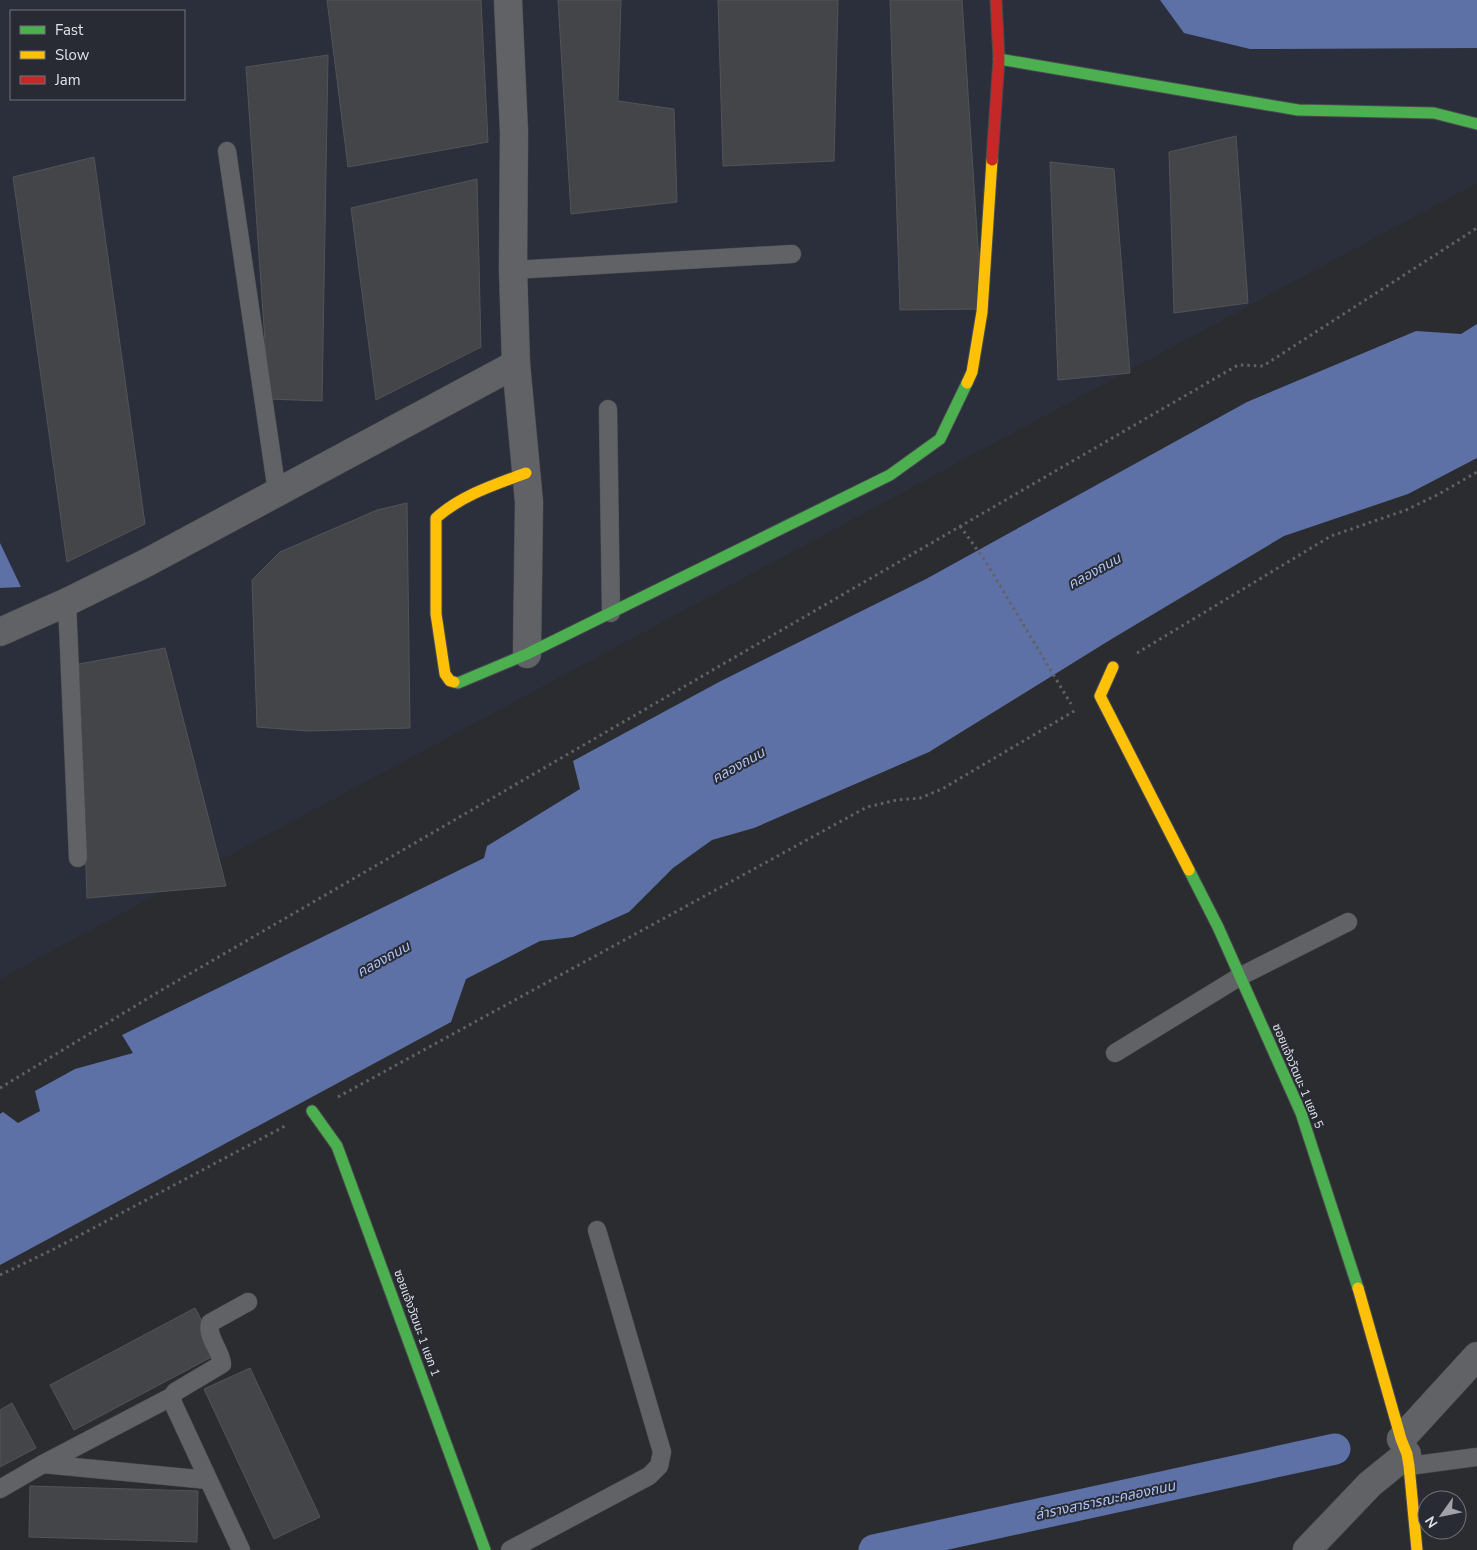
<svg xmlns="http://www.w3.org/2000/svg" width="1477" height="1550" viewBox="0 0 1477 1550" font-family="'Nunito Sans','Noto Sans Thai',sans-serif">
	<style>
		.built { fill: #2b2f3c; fill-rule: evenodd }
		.water { fill: #5e71a6 }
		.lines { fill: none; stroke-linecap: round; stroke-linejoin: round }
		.canal { stroke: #5e71a6; stroke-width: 31 }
		.building { fill: #444548; stroke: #525458 }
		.lane-casing { stroke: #484a4d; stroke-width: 19 }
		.street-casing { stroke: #484a4d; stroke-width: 29 }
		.fast-casing { stroke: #484a4d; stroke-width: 13 }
		.slow-casing { stroke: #484a4d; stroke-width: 13 }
		.jam-casing { stroke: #484a4d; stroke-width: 13 }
		.path { stroke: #616265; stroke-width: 3; stroke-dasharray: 2.5 4; stroke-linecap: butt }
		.lane { stroke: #606265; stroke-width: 18 }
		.street { stroke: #606265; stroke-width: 28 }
		.fast { stroke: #4caf50; stroke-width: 11 }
		.slow { stroke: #ffc107; stroke-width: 11 }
		.jam { stroke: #c62828; stroke-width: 11 }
		.labels { text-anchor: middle; stroke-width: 4; stroke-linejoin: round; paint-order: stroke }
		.street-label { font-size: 12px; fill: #dfe2e7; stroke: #282b33 }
		.water-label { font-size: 14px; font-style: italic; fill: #b0c4f6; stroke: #282b33 }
	</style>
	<rect width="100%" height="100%" fill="#2b2c30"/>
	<path class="built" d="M0,0H1477V183L0,979ZM11,11H184V99H11Z"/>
	<g class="water">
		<path d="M1160,0H1477V48L1250,49L1184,33Z"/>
		<path d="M1477,324V458L1408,494L1284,536L1110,640L929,752L754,828L712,840L673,868L629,912L573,937L540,941L466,979L451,1022L0,1265V1114L3,1112L18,1123L40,1111L35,1091L75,1069L133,1053L122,1035L484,858L487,846L580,789L573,761L719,682L926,579L1247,402L1416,331L1461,334Z"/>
		<path d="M0,543L21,587L0,588Z"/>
	</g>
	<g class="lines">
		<path class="canal" d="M874,1550L1335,1449"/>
	</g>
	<g class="building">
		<path d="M327,0H481L488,142L348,167Z"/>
		<path d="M558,0H621L618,101L674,109L677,202L571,214Z"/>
		<path d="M718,0H838L834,161L723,166Z"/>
		<path d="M890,0H962L982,309L900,310Z"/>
		<path d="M328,55L322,401L269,399L246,67Z"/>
		<path d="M1236,136L1248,303L1174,313L1169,152Z"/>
		<path d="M94,157L145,524L67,562L13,177Z"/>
		<path d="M1050,162L1114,169L1130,373L1058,380Z"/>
		<path d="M477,179L481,347L376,400L351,208Z"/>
		<path d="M407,503L410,728L308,731L257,727L252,580L280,552L377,510Z"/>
		<path d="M165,648L226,886L87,898L79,664Z"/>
		<path d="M195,1308L219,1353L74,1430L50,1385Z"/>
		<path d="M250,1368L320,1517L274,1539L204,1389Z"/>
		<path d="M12,1403L36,1448L0,1467V1410Z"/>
		<path d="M30,1486L198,1491L197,1542L29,1537Z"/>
	</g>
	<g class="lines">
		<defs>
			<g id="lane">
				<path d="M227,151L277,492"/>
				<path d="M513,270L792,254"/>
				<path d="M608,409L611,613"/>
				<path d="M67,602L78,858"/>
				<path d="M1115,1053L1239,977L1348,922"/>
				<path d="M43,1464L173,1396"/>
				<path d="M1409,1466L1477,1457"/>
				<path d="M0,1489L43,1464L208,1480"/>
				<path d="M241,1550L172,1401L173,1396L175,1392L222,1364C221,1350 206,1337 210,1323L248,1302"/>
				<path d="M510,1550L649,1476L659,1466L662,1452L597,1230"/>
			</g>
			<g id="street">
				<path d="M508,0L514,132L513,270L516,364L529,502L527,654"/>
				<path d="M0,632L67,602L146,563L516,364"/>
				<path d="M1401,1439L1477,1356"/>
				<path d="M1307,1550L1370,1484L1407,1454"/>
			</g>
			<g id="fast">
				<path d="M999,59L1298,110L1434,113L1477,124"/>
				<path d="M454,682L458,683L527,654L890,475L940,439L967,383"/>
				<path d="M1189,870L1218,927L1301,1113L1358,1288"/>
				<path d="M312,1111L337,1146L485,1550"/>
			</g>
			<g id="slow">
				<path d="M967,383L972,372L982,312L992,160"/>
				<path d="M1113,667L1100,696L1189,870"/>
				<path d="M454,682L450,681L445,674L436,614V518C462,495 494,485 526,473"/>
				<path d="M1358,1288L1401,1439L1407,1454L1409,1466L1417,1550"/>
			</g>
			<path id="jam" d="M992,160L999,59L996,0"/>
		</defs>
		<use href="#lane" class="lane-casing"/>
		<use href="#street" class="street-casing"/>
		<use href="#fast" class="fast-casing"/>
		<use href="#slow" class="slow-casing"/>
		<use href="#jam" class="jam-casing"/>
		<g class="path">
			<path d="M960,526L984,559L1071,704"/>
			<path d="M1137,653L1331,536L1406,510L1437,495L1477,472"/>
			<path d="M0,1088L160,991L1238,365L1263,366L1477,228"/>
			<path d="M338,1097L867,807L897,800L920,798L942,789L1076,710"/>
			<path d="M0,1275L54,1249L287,1125"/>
		</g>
		<use href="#lane" class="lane"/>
		<use href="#street" class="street"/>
		<use href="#fast" class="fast"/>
		<use href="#slow" class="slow"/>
		<use href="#jam" class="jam"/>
	</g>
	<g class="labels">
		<g class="street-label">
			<text transform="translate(1298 1076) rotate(67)" y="4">ซอยแจ้งวัฒนะ 1 แยก 5</text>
			<text transform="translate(417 1323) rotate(70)" y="4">ซอยแจ้งวัฒนะ 1 แยก 1</text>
		</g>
		<g class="water-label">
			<text transform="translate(1094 571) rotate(-29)" y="5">คลองถนน</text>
			<text transform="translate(738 765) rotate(-29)" y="5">คลองถนน</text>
			<text transform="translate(383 959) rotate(-29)" y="5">คลองถนน</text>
			<text transform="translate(1105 1500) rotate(-12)" y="5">ลำรางสาธารณะคลองถนน</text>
		</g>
	</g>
	<rect x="10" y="10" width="175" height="90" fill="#282b33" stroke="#71747b"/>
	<rect x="20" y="26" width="25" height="8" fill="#4caf50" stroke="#71747b"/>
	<text x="55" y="35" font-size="15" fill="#dfe2e7">Fast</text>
	<rect x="20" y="51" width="25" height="8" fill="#ffc107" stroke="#71747b"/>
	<text x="55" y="60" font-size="15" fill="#dfe2e7">Slow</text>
	<rect x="20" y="76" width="25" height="8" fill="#c62828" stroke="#71747b"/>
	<text x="55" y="85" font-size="15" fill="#dfe2e7">Jam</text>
	<g transform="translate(1442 1515) rotate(237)"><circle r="24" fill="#282b33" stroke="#71747b"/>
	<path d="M0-4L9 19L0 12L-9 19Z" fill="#a0a2a7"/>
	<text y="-8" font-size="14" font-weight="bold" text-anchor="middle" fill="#dfe2e7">N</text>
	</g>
</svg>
